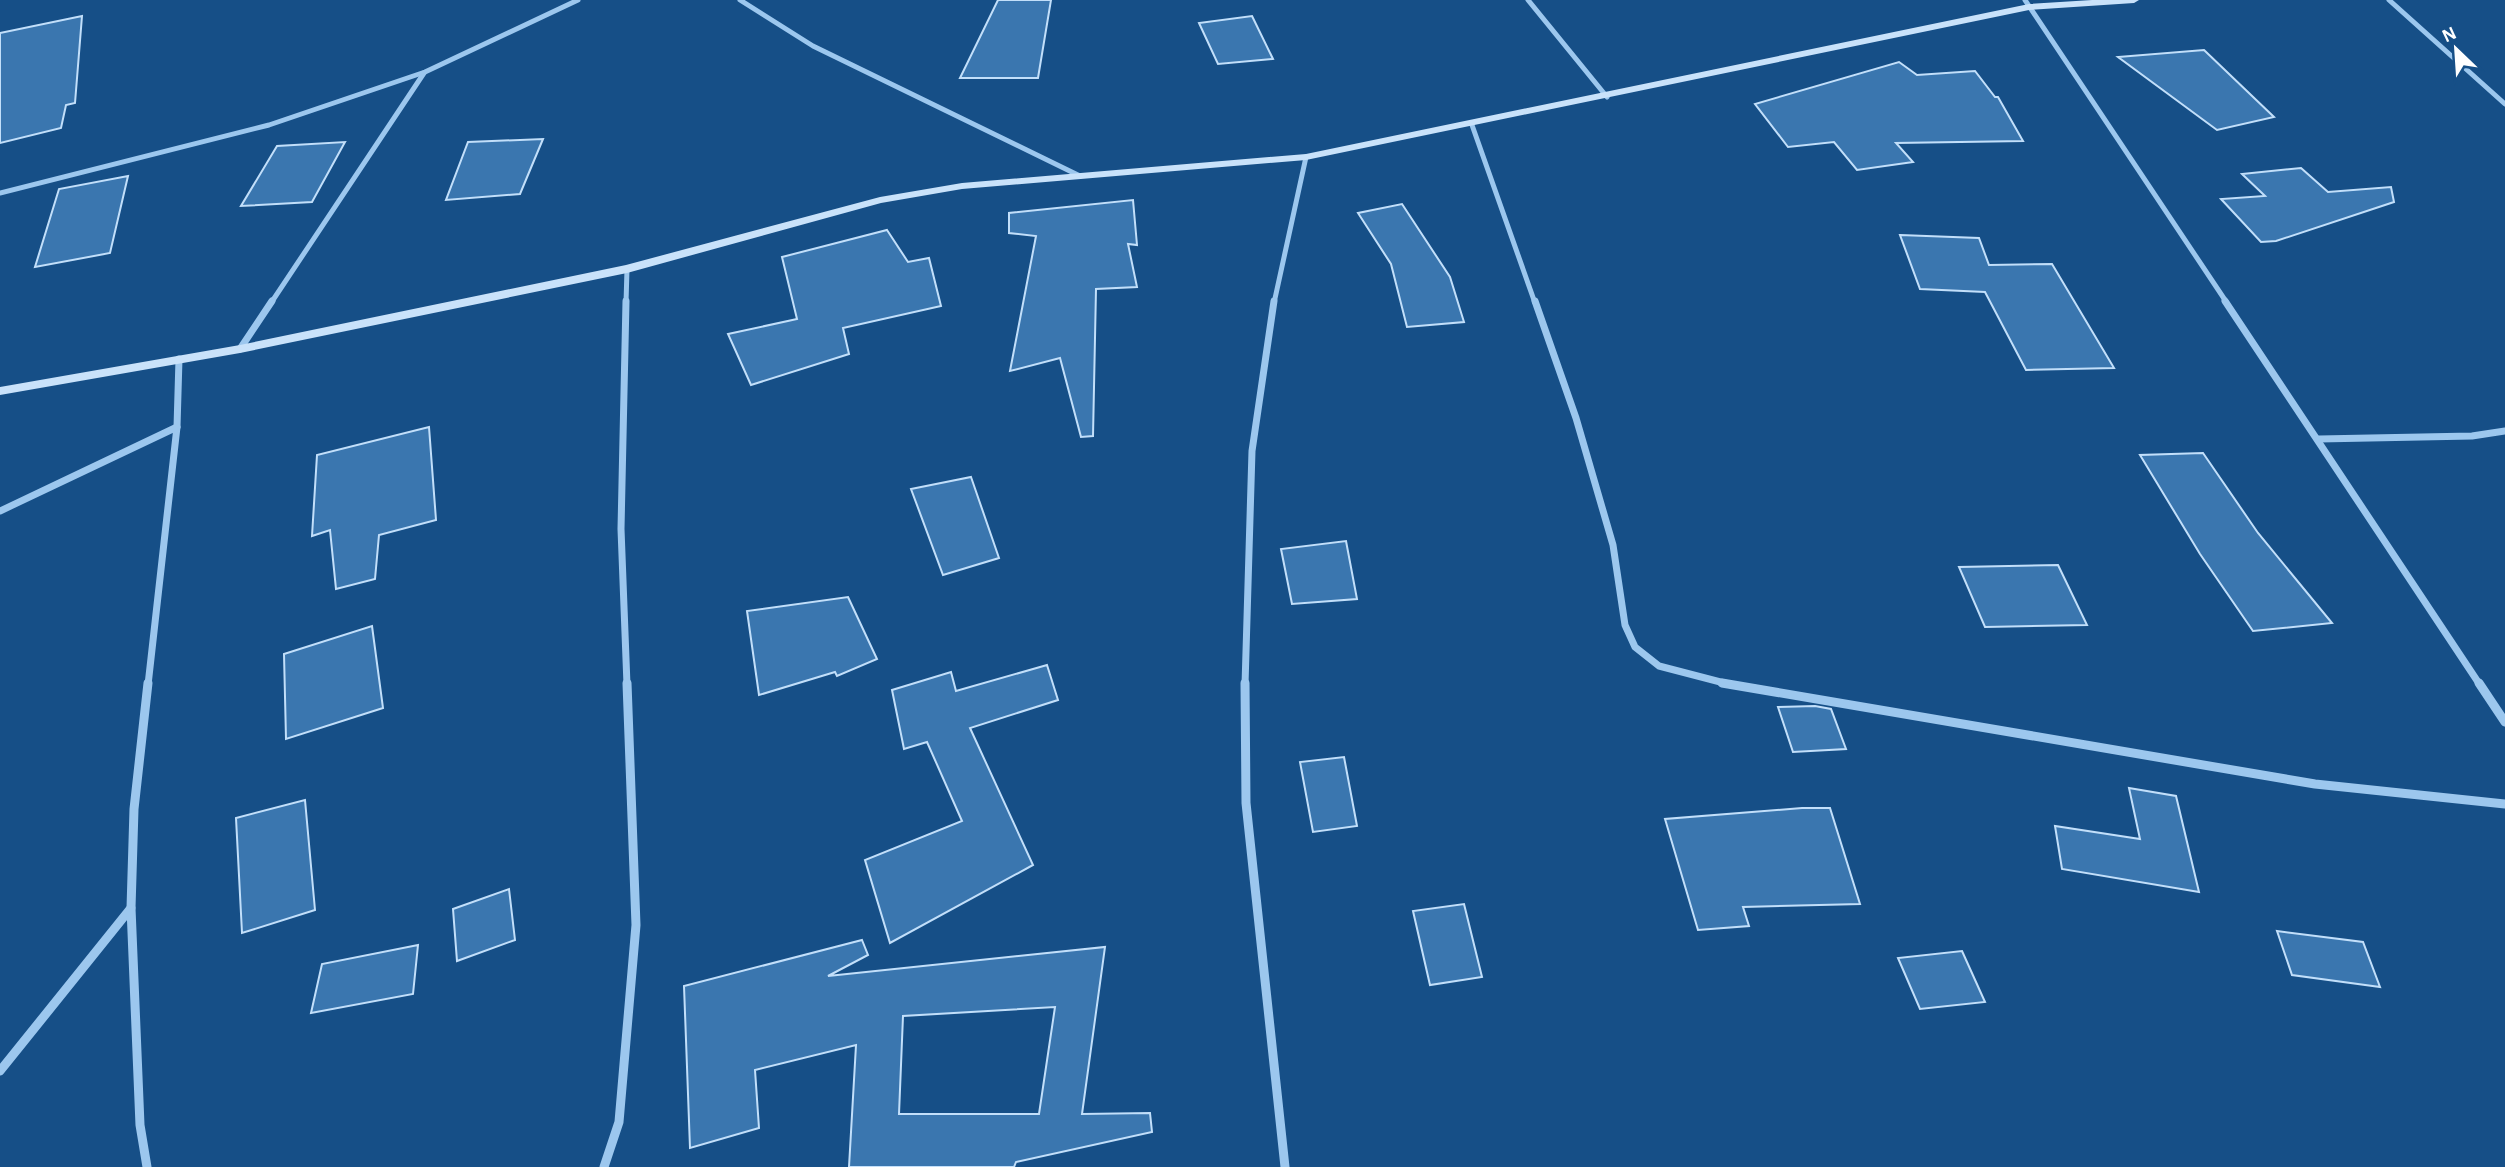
<svg xmlns="http://www.w3.org/2000/svg" width="2505" height="1167" viewBox="0 0 2505 1167" font-family="'Alegreya Sans',sans-serif">
	<style>
		.building { fill: #3a76af; stroke: #c2dffa; stroke-width: 2; fill-rule: evenodd }
		.lines { fill: none; stroke-linecap: round; stroke-linejoin: round }
		.street-far2 { stroke: #9cc7ee; stroke-width: 5 }
		.street-far1 { stroke: #9cc7ee; stroke-width: 7 }
		.street { stroke: #9cc7ee; stroke-width: 9 }
		.secondary { fill: #c9e2fa; fill-rule: evenodd }
	</style>
	<rect width="100%" height="100%" fill="#164f87"/>
	<g class="building">
		<path d="M998,0H1051L1038,78H960Z"/>
		<path d="M82,16L75,103L66,105L61,128L0,143V33Z"/>
		<path d="M1252,16L1273,59L1218,64L1199,23Z"/>
		<path d="M2204,50L2274,117L2217,130L2118,57Z"/>
		<path d="M1899,62L1917,75L1975,71L1995,97H1998L2023,141L1896,143L1913,162L1857,170L1834,142L1788,147L1755,104Z"/>
		<path d="M543,139L520,194L446,200L468,142Z"/>
		<path d="M345,142L312,202L241,206L277,146Z"/>
		<path d="M2301,168L2328,192L2391,187L2394,202L2276,241L2261,242L2221,199L2265,196L2242,174Z"/>
		<path d="M128,176L110,253L35,267L59,189Z"/>
		<path d="M1133,200L1137,245L1128,244L1137,287L1096,289L1093,436L1081,437L1060,358L1010,371L1036,236L1009,233V213Z"/>
		<path d="M1402,204L1450,277L1464,322L1407,327L1391,264L1358,213Z"/>
		<path d="M887,230L908,262L929,258L941,306L843,328L849,354L751,385L728,334L797,319L782,257Z"/>
		<path d="M1900,235L1979,238L1989,265L2052,264L2114,368L2026,370L1985,292L1920,289Z"/>
		<path d="M429,427L436,520L379,535L375,579L336,589L330,530L312,536L317,455Z"/>
		<path d="M2203,453L2258,533L2332,623L2253,631L2200,554L2140,455Z"/>
		<path d="M971,477L999,558L943,575L911,489Z"/>
		<path d="M1346,541L1357,599L1292,604L1281,549Z"/>
		<path d="M2058,565L2087,625L1985,627L1959,567Z"/>
		<path d="M848,597L877,659L837,676L835,672L759,695L747,611Z"/>
		<path d="M372,626L383,708L286,739L284,654Z"/>
		<path d="M1047,665L1058,700L970,728L1033,865L890,943L865,860L962,821L927,742L904,749L892,690L951,672L956,691Z"/>
		<path d="M1815,706L1831,709L1846,749L1793,752L1778,707Z"/>
		<path d="M1344,757L1357,826L1313,832L1300,762Z"/>
		<path d="M2129,788L2176,796L2199,892L2062,869L2055,826L2140,839Z"/>
		<path d="M305,800L315,910L242,933L236,818Z"/>
		<path d="M1802,808H1830L1860,904L1743,907L1749,926L1698,930L1665,819Z"/>
		<path d="M509,889L515,940L457,961L453,909Z"/>
		<path d="M1464,904L1482,977L1430,985L1413,911Z"/>
		<path d="M2277,931L2363,942L2380,987L2292,975Z"/>
		<path d="M862,940L868,955L828,976L1105,947L1082,1114L1150,1113L1152,1132L1016,1162L1014,1167H849L856,1045L755,1070L759,1128L690,1148L684,986ZM1055,1007L1039,1114H899L903,1016Z"/>
		<path d="M418,945L413,994L311,1013L322,964Z"/>
		<path d="M1962,951L1985,1002L1920,1009L1898,958Z"/>
	</g>
	<g class="lines">
		<g class="street-far2">
			<path d="M740,0L813,46L1080,176"/>
			<path d="M1528,0L1607,97"/>
			<path d="M2025,0L2227,303"/>
			<path d="M2389,0L2505,104"/>
			<path d="M1472,125L1535,303"/>
			<path d="M0,193L269,125L425,72L578,0"/>
			<path d="M271,303L424,73"/>
			<path d="M626,303L627,269"/>
			<path d="M1274,303L1306,157"/>
		</g>
		<g class="street-far1">
			<path d="M626,301L621,529L627,685"/>
			<path d="M1535,301L1576,418L1613,545L1625,625L1635,647L1659,666L1732,685"/>
			<path d="M2225,301L2480,685"/>
			<path d="M240,349L272,301"/>
			<path d="M2319,439L2472,436L2505,431"/>
			<path d="M0,511L177,427"/>
			<path d="M148,685L177,427L179,359"/>
			<path d="M1245,685L1252,451L1274,301"/>
		</g>
		<g class="street">
			<path d="M1245,683L1246,803L1285,1167"/>
			<path d="M1722,683L2315,784L2505,804"/>
			<path d="M2479,683L2505,722"/>
			<path d="M0,1071L131,908"/>
			<path d="M147,1167L140,1125L131,908L134,809L148,683"/>
			<path d="M604,1167L619,1122L636,925L627,683"/>
		</g>
		<path class="secondary" d="M2092,0H2139L2134,3L2029,10L1306,160L962,189L881,203L627,273L240,353L0,395V387L240,345L626,265L880,197L962,183L1306,154L2029,4Z"/>
	</g>
	<g transform="translate(2456 49) rotate(335)" stroke="#164f87" stroke-width="5" paint-order="stroke">
	<path d="M0-5L12 26L0 18L-12 26Z" fill="#ffffff"/>
	<text y="-10" font-size="19" font-weight="bold" text-anchor="middle" fill="#ffffff">N</text>
	</g>
</svg>
